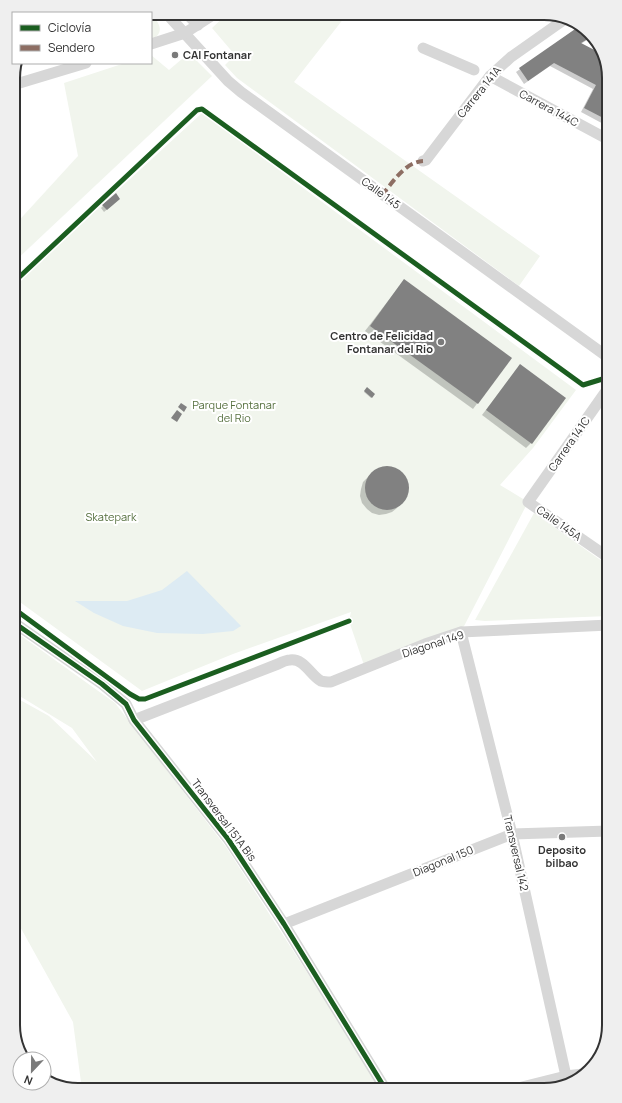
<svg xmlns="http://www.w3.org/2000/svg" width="622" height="1103" viewBox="0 0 622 1103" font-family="Manrope,sans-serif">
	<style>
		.green { fill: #f1f5ed }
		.water { fill: #ddebf3 }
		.shadow { fill: #0003 }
		.building { fill: #818181 }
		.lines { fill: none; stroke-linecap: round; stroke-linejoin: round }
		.minor { stroke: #d7d7d7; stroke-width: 11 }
		.quiet { stroke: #8d6e63; stroke-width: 4; stroke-dasharray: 8 4; stroke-linecap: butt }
		.cycleway-casing { stroke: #fff; stroke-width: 8 }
		.cycleway { stroke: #1b5e20; stroke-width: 5 }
		.poi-dot { fill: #7a7a7a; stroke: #fff; stroke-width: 1.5 }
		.labels { text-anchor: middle; stroke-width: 4; stroke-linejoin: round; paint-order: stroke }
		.poi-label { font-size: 11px; font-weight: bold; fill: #333; stroke: #fff; text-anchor: start }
		.street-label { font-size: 11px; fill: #333; stroke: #fff }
		.park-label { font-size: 11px; fill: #56703f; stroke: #fff }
		.rim { fill: none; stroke: #333; stroke-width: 2 }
	</style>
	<rect width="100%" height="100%" fill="#fff"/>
	<g class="green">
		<path d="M228,13H348L294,82L540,256L519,286L237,78L225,65L235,55L212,28Z"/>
		<path d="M151,14C159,22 166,33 151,40Z"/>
		<path d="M189,53L212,76L13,263V227L78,156L64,83L125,63H151V55L169,70Z"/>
		<path d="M202,113L576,390L533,448L500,485L528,502L461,632L365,668L349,621L351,612L233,654L142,691L13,597V288L118,190Z"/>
		<path d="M534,513L609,566V616L485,621L475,620Z"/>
		<path d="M13,630L115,703L226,847L383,1090H82L73,1022L13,914V696L49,716L97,762L72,728L13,692Z"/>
	</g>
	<path class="water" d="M187,571L241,626L233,631L203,634L157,633L123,626L94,613L75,601H127L162,590Z"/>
	<g class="shadow">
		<path d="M581,25L591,37L581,44L609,78V127L581,112L593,89L550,66L524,84L516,72Z"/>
		<path d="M117,201L104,212L101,208L103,206Z"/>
		<path d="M404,280L511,358L473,409L365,331Z"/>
		<path d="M520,365L531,443L526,448L482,415Z"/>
		<path d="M367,388L374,394L371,398L364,392Z"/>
		<path d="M387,467L395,469L400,472L405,477L407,483L408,490L406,497L397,508L392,512L386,514L379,515L372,513L367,509L362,503L360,496L361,489L363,482L374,471L380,468Z"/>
	</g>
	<g class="building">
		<path d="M581,25L591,37L581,43L604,55L609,78V121L584,108L596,85L554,63L528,81L519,68Z"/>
		<path d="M116,193L120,199L107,210L102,205Z"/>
		<path d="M404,279L512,358L478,404L370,326Z"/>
		<path d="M520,364L566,398L532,444L486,410Z"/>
		<path d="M367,387L375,394L372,398L364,391Z"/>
		<path d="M181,403L187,407L184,412L178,407Z"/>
		<path d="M177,410L182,414L177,422L171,418Z"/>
		<circle cx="387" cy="488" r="22"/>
	</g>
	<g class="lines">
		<g class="minor">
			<path d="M166,13L228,81L241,92L609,358"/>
			<path d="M186,13L198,25"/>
			<path d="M151,44L185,33L216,13"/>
			<path d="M423,48L474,70"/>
			<path d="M490,76L609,140"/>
			<path d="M13,85L86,63"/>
			<path d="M423,161L426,160L490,76L511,57L565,19"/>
			<path d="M609,558L528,502L609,387"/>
			<path d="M13,622L102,684L126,704L134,720L228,839L284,924L386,1090"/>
			<path d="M461,632L512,834L566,1076"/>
			<path d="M134,720L278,664C282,662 286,660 290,660C304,658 311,676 321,681C324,682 328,682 331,682L425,644L461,632L609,625"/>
			<path d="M284,924L512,834L609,831"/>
			<path d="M510,1090L566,1076L583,1074"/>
		</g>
		<path class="quiet" d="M382,195C393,182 405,162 423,161"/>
		<defs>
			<g id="cycleway">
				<path d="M13,283L197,110L202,109L583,385L609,377"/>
				<path d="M13,608L130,694L139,699H145L349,621"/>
				<path d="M13,622L102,684L126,704L134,720L228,839L284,924L386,1090"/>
			</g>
		</defs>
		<use href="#cycleway" class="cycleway-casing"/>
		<use href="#cycleway" class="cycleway"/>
	</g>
	<g class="poi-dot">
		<circle cx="175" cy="55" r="4"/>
		<circle cx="441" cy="342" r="4"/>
		<circle cx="562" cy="837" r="4"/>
	</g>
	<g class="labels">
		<g class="poi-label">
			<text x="183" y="59">CAI Fontanar</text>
			<text x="433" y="340" text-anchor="end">Centro de Felicidad<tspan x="433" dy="13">Fontanar del Rio</tspan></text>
			<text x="562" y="854" text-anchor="middle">Deposito<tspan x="562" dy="13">bilbao</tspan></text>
		</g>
		<g class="street-label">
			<text transform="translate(479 92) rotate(-51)" y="4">Carrera 141A</text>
			<text transform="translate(549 108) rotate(28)" y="4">Carrera 144C</text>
			<text transform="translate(381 193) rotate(36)" y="4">Calle 145</text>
			<text transform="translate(569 444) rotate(-55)" y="4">Carrera 141C</text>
			<text transform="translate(559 523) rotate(35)" y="4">Calle 145A</text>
			<text transform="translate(433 644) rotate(-18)" y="4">Diagonal 149</text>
			<text transform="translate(224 820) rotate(53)" y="4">Transversal 151A Bis</text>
			<text transform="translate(516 853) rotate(77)" y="4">Transversal 142</text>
			<text transform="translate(443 861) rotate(-22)" y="4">Diagonal 150</text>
		</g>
		<g class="park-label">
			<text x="234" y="409">Parque Fontanar<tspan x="234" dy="13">del Rio</tspan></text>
			<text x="111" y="521">Skatepark</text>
		</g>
	</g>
	<path d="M0 0H622V1103H0ZM78 20H544A58 58 0 0 1 602 78V1025A58 58 0 0 1 544 1083H78A58 58 0 0 1 20 1025V78A58 58 0 0 1 78 20Z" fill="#efefef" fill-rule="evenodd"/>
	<path class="rim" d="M78 20H544A58 58 0 0 1 602 78V1025A58 58 0 0 1 544 1083H78A58 58 0 0 1 20 1025V78A58 58 0 0 1 78 20Z"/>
	<rect x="12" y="12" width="140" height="52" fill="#ffffff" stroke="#adadad"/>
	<rect x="20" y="25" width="20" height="6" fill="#1b5e20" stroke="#adadad"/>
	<text x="48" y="32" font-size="12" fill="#333333">Ciclovía</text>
	<rect x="20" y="45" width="20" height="6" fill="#8d6e63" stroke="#adadad"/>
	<text x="48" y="52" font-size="12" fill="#333333">Sendero</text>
	<g transform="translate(32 1071) rotate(202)"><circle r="19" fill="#ffffff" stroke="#adadad"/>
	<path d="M0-3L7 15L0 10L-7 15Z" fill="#7a7a7a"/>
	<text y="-6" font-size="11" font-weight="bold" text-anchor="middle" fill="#333333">N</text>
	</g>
</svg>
